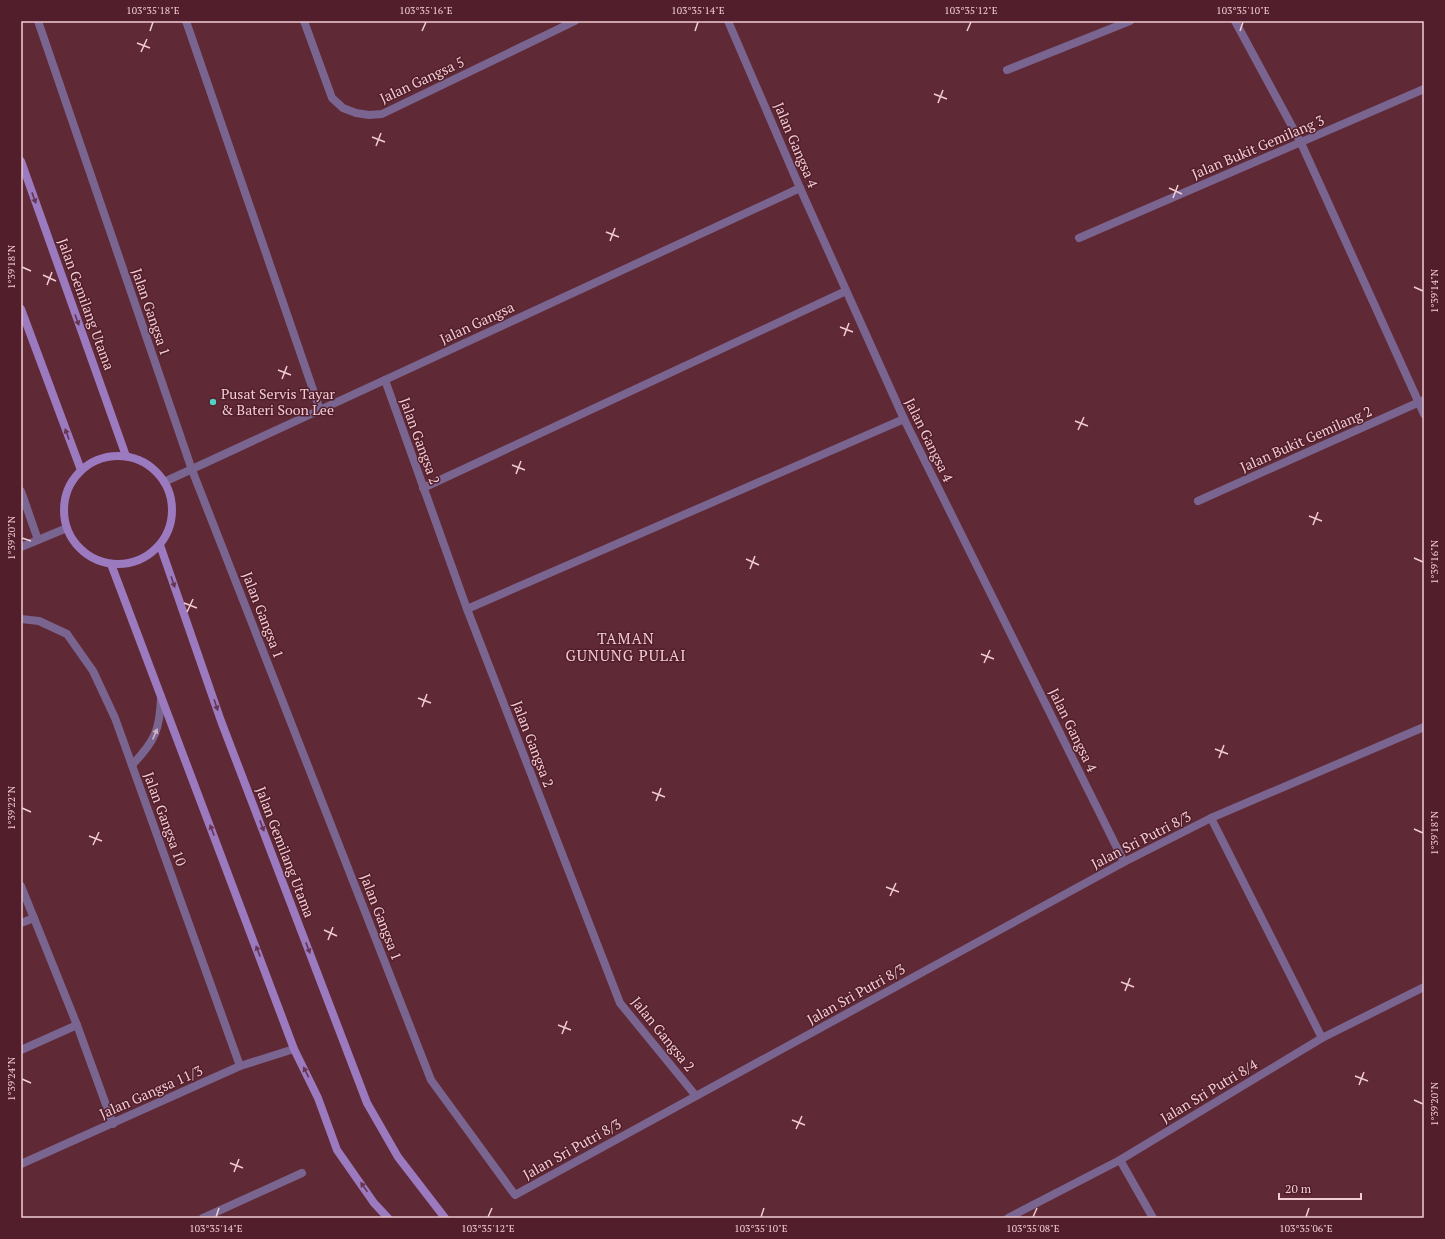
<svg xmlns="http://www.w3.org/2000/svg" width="1445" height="1239" viewBox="0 0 1445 1239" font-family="'PT Serif',serif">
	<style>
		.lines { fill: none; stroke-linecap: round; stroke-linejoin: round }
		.service { stroke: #7a6591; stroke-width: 8 }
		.minor { stroke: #7a6591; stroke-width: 8 }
		.tertiary { stroke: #7a6591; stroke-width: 8 }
		.secondary { stroke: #9c7abf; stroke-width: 8 }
		.oneway { fill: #653551 }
		.oneway2 { fill: #d3b3c2 }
		.ticks { fill: none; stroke: #f1cdd3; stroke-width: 1.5 }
		.poi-dot { fill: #57cec2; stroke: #531e2c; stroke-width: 1.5 }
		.labels { text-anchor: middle; stroke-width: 3; stroke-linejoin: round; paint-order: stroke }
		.street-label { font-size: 14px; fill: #f1cdd3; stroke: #531e2c }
		.poi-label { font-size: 14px; fill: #f1cdd3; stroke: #531e2c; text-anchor: start }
		.neighbourhood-label { font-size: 15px; letter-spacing: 1px; fill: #f1cdd3; stroke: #531e2c }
		.neatline { fill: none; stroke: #f1cdd3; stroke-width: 1.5 }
		.ticks-label { font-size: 10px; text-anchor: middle; fill: #f1cdd3 }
	</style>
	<rect width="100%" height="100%" fill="#5f2936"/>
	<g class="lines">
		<g class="service">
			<path d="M186,21L320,410"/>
			<path d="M423,488L846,291"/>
			<path d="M21,886L77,1025L113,1124"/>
			<path d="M21,1050L77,1025"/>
			<path d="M203,1218L302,1173"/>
		</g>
		<g class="minor">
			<path d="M38,21L192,470L431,1080L515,1195L1124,862L1211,818L1424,727"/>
			<path d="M304,21L332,98L343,108L356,113L369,115L382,114L575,21"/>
			<path d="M728,21L800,188L904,419L1124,862"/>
			<path d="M1235,21L1301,143L1424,414"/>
			<path d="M1007,70L1130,21"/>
			<path d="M1079,238L1424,89"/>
			<path d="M385,380L467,609L620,1003L696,1096"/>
			<path d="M164,482L800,188"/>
			<path d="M21,491L38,540"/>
			<path d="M1198,501L1424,400"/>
			<path d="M467,609L904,419"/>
			<path d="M21,619L39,621L67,634L93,671L115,718L240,1066"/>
			<path d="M132,765C155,741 160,730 161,697"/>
			<path d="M1211,818L1322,1038"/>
			<path d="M21,923L34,918"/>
			<path d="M1120,1160L1153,1218"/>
			<path d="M21,1164L240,1066L294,1049"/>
			<path d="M1008,1218L1120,1160L1322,1038L1424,987"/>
		</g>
		<path class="tertiary" d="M21,547L67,528"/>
		<g class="secondary">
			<path d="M21,161L126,456"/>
			<path d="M21,309L81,470"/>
			<circle cx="118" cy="510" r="54"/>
			<path d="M160,545L221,721L367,1103L398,1157L445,1218"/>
			<path d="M111,564L294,1049L318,1098L337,1150L374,1203L388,1218"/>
		</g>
	</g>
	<defs><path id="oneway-solid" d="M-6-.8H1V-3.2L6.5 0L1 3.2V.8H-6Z"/></defs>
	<g class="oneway">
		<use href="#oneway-solid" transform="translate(34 198) rotate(70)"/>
		<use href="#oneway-solid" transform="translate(77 320) rotate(70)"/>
		<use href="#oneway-solid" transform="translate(67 434) rotate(-110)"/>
		<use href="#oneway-solid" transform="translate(173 582) rotate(71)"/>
		<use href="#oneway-solid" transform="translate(216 705) rotate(71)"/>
		<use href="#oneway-solid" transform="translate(262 826) rotate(69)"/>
		<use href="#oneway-solid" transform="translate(212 830) rotate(-111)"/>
		<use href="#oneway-solid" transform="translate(308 948) rotate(69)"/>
		<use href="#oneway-solid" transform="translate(258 951) rotate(-111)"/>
		<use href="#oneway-solid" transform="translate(306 1072) rotate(-116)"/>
		<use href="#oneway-solid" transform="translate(364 1187) rotate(-125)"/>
	</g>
	<use class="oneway2" href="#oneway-solid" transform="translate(155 734) rotate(-67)"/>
	<path class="ticks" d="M150,31L153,22M422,31L426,22M695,31L698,22M967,31L971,22M1240,31L1243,22M137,43L150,48M141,52L147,39M934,94L947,99M938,103L943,90M372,137L385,142M376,146L381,133M1169,188L1182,194M1173,198L1178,185M606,232L619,237M610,241L615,228M22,267L31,271M43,275L56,281M47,285L52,272M1414,287L1423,291M840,327L853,332M844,336L849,323M278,370L291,375M282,379L287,366M1075,421L1088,426M1078,430L1084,417M512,465L525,470M516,474L521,461M1309,516L1322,521M1313,525L1318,512M22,538L31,541M1414,558L1423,562M746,559L759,565M750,569L755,556M184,603L197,608M187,612L193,599M981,654L994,659M984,663L990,650M418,698L431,703M422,707L427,694M1215,749L1228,754M1219,758L1224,745M652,792L665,797M656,801L661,788M22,808L31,812M1414,829L1423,833M89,836L102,841M93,845L99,832M886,887L899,892M890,896L896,883M324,930L337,936M328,940L333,927M1121,982L1134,987M1125,991L1130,978M558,1025L571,1030M562,1034L567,1021M1355,1076L1368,1081M22,1079L31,1083M1359,1085L1364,1072M1414,1100L1423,1104M792,1120L805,1125M796,1129L802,1116M230,1163L243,1168M234,1172L239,1159M216,1217L219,1208M488,1217L492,1208M761,1217L764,1208M1033,1217L1037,1208M1306,1217L1309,1208"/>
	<circle class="poi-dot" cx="213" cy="402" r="4"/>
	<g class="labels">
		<g class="street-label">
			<text transform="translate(422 80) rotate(-25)" y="5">Jalan Gangsa 5</text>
			<text transform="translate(796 145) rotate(67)" y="5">Jalan Gangsa 4</text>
			<text transform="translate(1258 147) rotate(-23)" y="5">Jalan Bukit Gemilang 3</text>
			<text transform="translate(86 304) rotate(70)" y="5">Jalan Gemilang Utama</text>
			<text transform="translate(151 312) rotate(71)" y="5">Jalan Gangsa 1</text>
			<text transform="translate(477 323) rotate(-25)" y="5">Jalan Gangsa</text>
			<text transform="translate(1306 439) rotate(-24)" y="5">Jalan Bukit Gemilang 2</text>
			<text transform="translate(929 440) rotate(64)" y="5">Jalan Gangsa 4</text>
			<text transform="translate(420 441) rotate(70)" y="5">Jalan Gangsa 2</text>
			<text transform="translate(263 615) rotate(69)" y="5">Jalan Gangsa 1</text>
			<text transform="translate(1073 730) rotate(64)" y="5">Jalan Gangsa 4</text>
			<text transform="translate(533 744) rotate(69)" y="5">Jalan Gangsa 2</text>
			<text transform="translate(165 819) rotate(70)" y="5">Jalan Gangsa 10</text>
			<text transform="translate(1141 840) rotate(-27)" y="5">Jalan Sri Putri 8/3</text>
			<text transform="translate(285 852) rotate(69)" y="5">Jalan Gemilang Utama</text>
			<text transform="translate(381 917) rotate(69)" y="5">Jalan Gangsa 1</text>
			<text transform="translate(856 994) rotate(-29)" y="5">Jalan Sri Putri 8/3</text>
			<text transform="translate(663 1034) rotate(51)" y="5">Jalan Gangsa 2</text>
			<text transform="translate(1209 1091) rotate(-31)" y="5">Jalan Sri Putri 8/4</text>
			<text transform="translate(151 1092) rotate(-24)" y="5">Jalan Gangsa 11/3</text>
			<text transform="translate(572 1149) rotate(-29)" y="5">Jalan Sri Putri 8/3</text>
		</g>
		<g class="poi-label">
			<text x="221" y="399">Pusat Servis Tayar<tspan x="221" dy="16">&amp; Bateri Soon Lee</tspan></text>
		</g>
		<g class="neighbourhood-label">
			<text x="626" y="644">TAMAN<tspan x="626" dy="17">GUNUNG PULAI</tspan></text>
		</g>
	</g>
	<rect width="1445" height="1239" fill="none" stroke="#531e2c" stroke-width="44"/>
	<path d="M1279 1193v6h82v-6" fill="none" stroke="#f1cdd3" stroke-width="2"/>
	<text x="1285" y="1193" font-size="12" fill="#f1cdd3" stroke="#531e2c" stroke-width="3" paint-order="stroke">20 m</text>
	<rect x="22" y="22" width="1401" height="1195" class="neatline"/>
	<g class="ticks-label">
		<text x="153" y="14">103°35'18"E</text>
		<text x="426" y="14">103°35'16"E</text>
		<text x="698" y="14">103°35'14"E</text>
		<text x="971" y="14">103°35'12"E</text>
		<text x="1243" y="14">103°35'10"E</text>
		<text transform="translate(11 267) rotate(-90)" y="4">1°39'18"N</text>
		<text transform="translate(1434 291) rotate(-90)" y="4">1°39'14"N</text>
		<text transform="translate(11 538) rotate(-90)" y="4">1°39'20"N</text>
		<text transform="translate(1434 562) rotate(-90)" y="4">1°39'16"N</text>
		<text transform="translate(11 808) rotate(-90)" y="4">1°39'22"N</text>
		<text transform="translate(1434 833) rotate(-90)" y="4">1°39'18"N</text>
		<text transform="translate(11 1079) rotate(-90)" y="4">1°39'24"N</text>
		<text transform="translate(1434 1104) rotate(-90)" y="4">1°39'20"N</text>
		<text x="216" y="1232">103°35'14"E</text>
		<text x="488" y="1232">103°35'12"E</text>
		<text x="761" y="1232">103°35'10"E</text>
		<text x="1033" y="1232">103°35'08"E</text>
		<text x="1306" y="1232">103°35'06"E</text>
	</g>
</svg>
